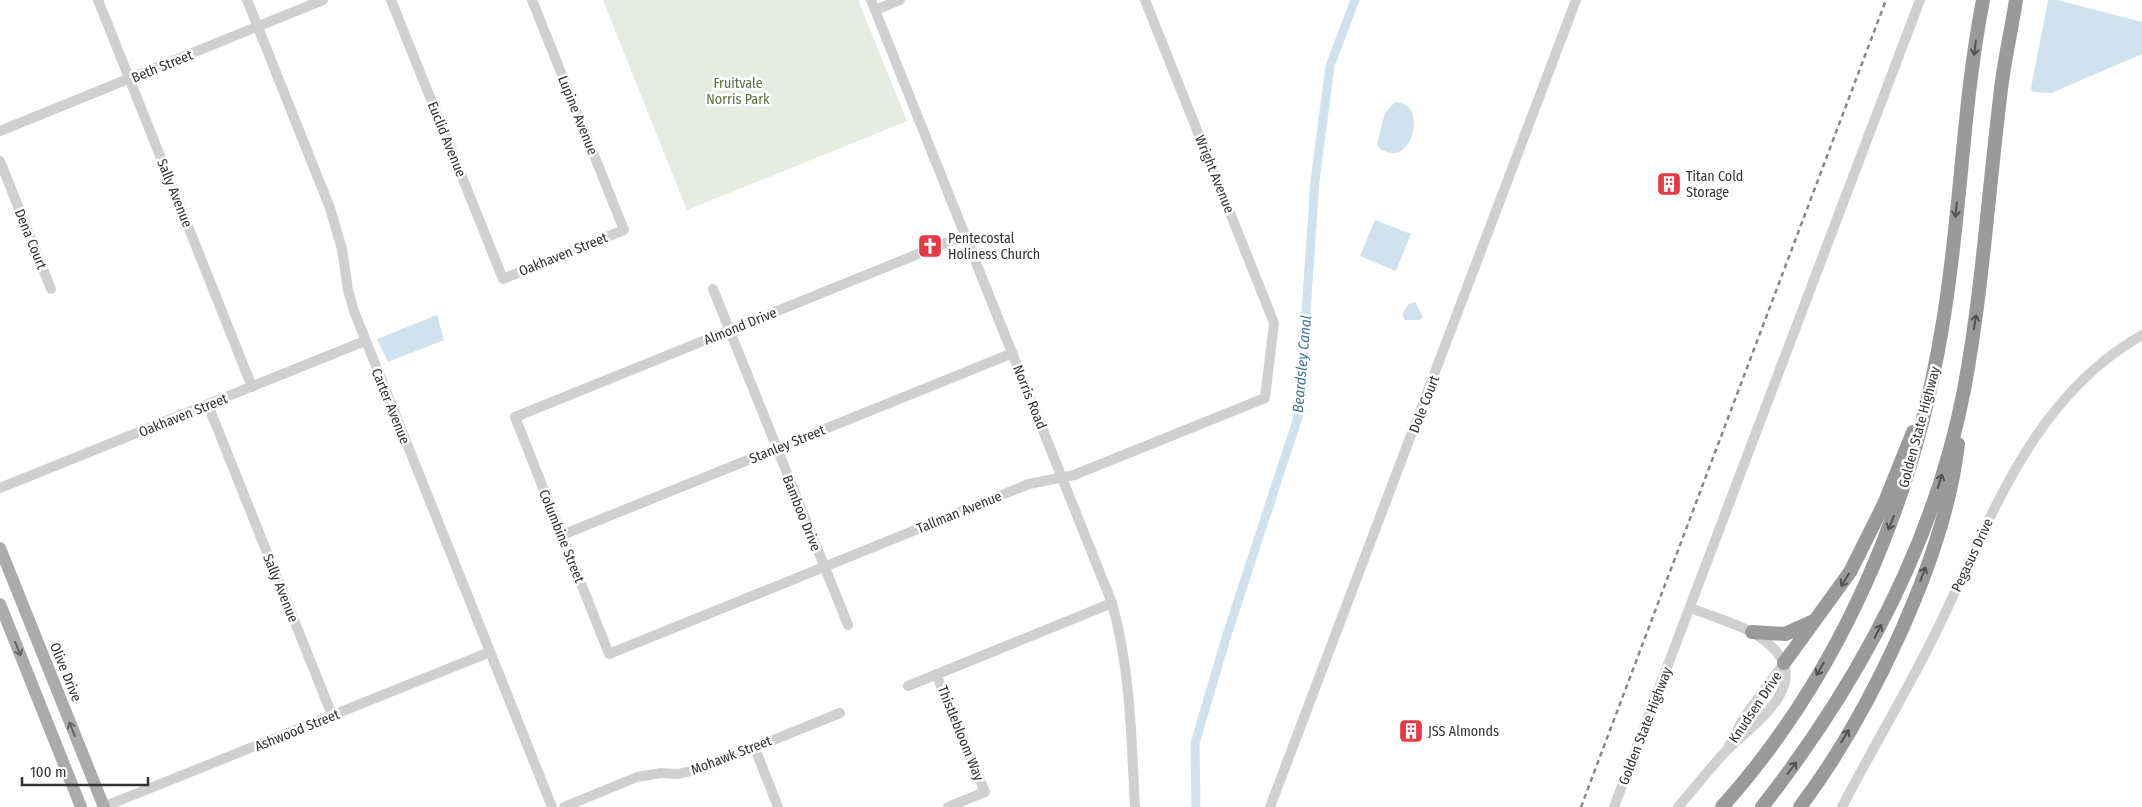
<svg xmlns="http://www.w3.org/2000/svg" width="2142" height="807" viewBox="0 0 2142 807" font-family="'Fira Sans Condensed',sans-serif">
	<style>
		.green { fill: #e6ecdf }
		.water { fill: #cfe2ee }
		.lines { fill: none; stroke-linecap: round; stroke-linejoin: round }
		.canal { stroke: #cfe2ee; stroke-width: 9 }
		.minor { stroke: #d0d0d0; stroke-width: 10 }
		.major { stroke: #ababab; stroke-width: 12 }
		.highway { stroke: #9a9a9a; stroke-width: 14 }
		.rail { stroke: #888; stroke-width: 2.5; stroke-dasharray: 5 4; stroke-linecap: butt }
		.oneway { stroke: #525252 }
		.oneway2 { stroke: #636363 }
		.labels { text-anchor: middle; stroke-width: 5; stroke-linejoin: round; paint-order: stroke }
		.street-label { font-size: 14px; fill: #333; stroke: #fff }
		.park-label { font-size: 14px; fill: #56703f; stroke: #fff }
		.poi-label { font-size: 14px; fill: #333; stroke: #fff; text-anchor: start }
		.water-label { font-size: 15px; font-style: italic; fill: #3f7597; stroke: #fff }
	</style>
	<rect width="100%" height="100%" fill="#fff"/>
	<path class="green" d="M603,0H858L907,121L687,210Z"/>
	<g class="water">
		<path d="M2048,0H2057L2142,22V54L2051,93L2033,92L2031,88Z"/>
		<path d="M1395,102C1426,103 1414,152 1395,153C1390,154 1385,151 1380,149L1377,144L1385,113Z"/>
		<path d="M1375,220L1411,234L1396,271L1360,256Z"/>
		<path d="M1415,302L1423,317L1420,320H1405L1402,314L1409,304Z"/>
		<path d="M437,315L444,340L388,362L377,339Z"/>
	</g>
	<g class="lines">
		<path class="canal" d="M1196,807L1195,743L1226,638L1299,414L1315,181L1330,66L1355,0"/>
		<g class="minor">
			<path d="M98,0L252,387"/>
			<path d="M247,0L330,208L342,249L348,290L354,311L552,807"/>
			<path d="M391,0L503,279L624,230L532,0"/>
			<path d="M871,0L1112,603C1131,672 1131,736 1135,807"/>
			<path d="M875,10L900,0"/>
			<path d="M0,131L323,0"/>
			<path d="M0,161L51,289"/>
			<path d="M965,235L515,417L609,654L1029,484L1074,475L1265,398L1274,323L1145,0"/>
			<path d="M713,289L848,625"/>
			<path d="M208,405L332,715"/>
			<path d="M0,488L365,341"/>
			<path d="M562,535L1013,353"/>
			<path d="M936,674L985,792L948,807"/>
			<path d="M908,686L1112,603"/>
			<path d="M754,746L778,807"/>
			<path d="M1727,750L1743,719L1784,663"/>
			<path d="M103,807L490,652"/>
			<path d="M564,807L637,777L661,773L678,774L704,768L840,713"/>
			<path d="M1270,807L1576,0"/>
			<path d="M1614,807L1920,0"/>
			<path d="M1678,807C1694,789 1709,769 1726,751C1752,725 1814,685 1771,646C1750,626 1717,619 1691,608"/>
			<path d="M1842,807C1872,749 1906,693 1935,634C1989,525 2029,399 2142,335"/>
		</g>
		<g class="major">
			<path d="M0,548L104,807"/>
			<path d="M0,604L81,807"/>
		</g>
		<g class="highway">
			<path d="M1752,632L1785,634L1814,621"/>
			<path d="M1784,663L1850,572L1884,504L1913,432"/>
			<path d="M1722,807C1841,674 1913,503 1942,328C1961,219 1962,108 1983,0"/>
			<path d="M1762,807C1858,684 1934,545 1964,390C1982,294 1988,196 2000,98C2003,65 2011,33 2016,0"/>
			<path d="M1800,807C1869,715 1945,558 1958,444"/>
		</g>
		<path class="rail" d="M1581,807L1886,0"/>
	</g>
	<defs><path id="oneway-shaft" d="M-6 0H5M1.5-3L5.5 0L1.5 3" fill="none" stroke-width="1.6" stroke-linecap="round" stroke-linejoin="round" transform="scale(1.25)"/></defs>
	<g class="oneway">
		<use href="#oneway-shaft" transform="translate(1975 48) rotate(97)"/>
		<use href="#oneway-shaft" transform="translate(1956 210) rotate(96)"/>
		<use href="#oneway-shaft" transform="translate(1975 322) rotate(-81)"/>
		<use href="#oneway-shaft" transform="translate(1940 481) rotate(-72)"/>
		<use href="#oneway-shaft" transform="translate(1891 523) rotate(112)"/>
		<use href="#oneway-shaft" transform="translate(1923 574) rotate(-69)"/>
		<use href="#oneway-shaft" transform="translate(1845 580) rotate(122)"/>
		<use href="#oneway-shaft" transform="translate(1878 631) rotate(-63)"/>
		<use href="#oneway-shaft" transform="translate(1820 669) rotate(120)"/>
		<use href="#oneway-shaft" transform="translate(1845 736) rotate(-59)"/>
		<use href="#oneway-shaft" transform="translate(1792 768) rotate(-53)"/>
	</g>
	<g class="oneway2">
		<use href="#oneway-shaft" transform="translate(18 649) rotate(68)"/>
		<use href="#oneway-shaft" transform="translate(72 729) rotate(-112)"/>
	</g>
	<defs>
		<symbol id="building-square" viewBox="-11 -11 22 22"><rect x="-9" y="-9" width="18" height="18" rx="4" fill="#e63946" stroke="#fff"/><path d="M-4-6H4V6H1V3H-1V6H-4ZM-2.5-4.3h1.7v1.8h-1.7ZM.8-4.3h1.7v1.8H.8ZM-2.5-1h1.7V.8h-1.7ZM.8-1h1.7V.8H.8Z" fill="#fff"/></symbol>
		<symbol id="church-square" viewBox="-11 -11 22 22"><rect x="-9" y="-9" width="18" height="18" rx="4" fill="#e63946" stroke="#fff"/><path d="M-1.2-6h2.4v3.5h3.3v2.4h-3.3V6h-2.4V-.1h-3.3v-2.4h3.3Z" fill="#fff"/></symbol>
	</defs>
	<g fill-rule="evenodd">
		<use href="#building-square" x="1655" y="170" width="28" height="28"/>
		<use href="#church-square" x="916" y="232" width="28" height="28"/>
		<use href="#building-square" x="1397" y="717" width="28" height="28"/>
	</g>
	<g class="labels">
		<g class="street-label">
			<text transform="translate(162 66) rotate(-22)" y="5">Beth Street</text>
			<text transform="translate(578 115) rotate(68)" y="5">Lupine Avenue</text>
			<text transform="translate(447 139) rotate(68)" y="5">Euclid Avenue</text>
			<text transform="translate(1215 174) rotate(68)" y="5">Wright Avenue</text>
			<text transform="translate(175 193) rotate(68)" y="5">Sally Avenue</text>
			<text transform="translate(31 239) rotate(68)" y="5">Dena Court</text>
			<text transform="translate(563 254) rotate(-22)" y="5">Oakhaven Street</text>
			<text transform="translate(740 326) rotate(-22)" y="5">Almond Drive</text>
			<text transform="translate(1030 397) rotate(68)" y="5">Norris Road</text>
			<text transform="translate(1424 404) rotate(-69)" y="5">Dole Court</text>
			<text transform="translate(391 406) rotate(68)" y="5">Carter Avenue</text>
			<text transform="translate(183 415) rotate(-22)" y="5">Oakhaven Street</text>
			<text transform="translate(1919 427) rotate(-75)" y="5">Golden State Highway</text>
			<text transform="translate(787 444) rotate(-22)" y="5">Stanley Street</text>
			<text transform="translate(959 512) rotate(-22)" y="5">Tallman Avenue</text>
			<text transform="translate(802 513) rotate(68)" y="5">Bamboo Drive</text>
			<text transform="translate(562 536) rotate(68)" y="5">Columbine Street</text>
			<text transform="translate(1972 555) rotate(-65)" y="5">Pegasus Drive</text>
			<text transform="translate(281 588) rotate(68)" y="5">Sally Avenue</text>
			<text transform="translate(66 672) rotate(68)" y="5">Olive Drive</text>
			<text transform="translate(1755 707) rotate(-56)" y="5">Knudsen Drive</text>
			<text transform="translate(1645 726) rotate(-69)" y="5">Golden State Highway</text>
			<text transform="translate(297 730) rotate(-22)" y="5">Ashwood Street</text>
			<text transform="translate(961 733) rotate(68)" y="5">Thistlebloom Way</text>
			<text transform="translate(731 755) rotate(-21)" y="5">Mohawk Street</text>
		</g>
		<g class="park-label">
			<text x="738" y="88">Fruitvale<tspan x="738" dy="16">Norris Park</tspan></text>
		</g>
		<g class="poi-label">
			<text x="1686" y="181">Titan Cold<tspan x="1686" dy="16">Storage</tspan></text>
			<text x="948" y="243">Pentecostal<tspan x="948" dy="16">Holiness Church</tspan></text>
			<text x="1428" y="736">JSS Almonds</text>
		</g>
		<g class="water-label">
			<text transform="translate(1302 364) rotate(-85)" y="5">Beardsley Canal</text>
		</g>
	</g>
	<path d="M22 777v8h126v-8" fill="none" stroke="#333333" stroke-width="2.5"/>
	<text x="30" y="777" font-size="15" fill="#333333" stroke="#ffffff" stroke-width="4" paint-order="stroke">100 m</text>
</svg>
